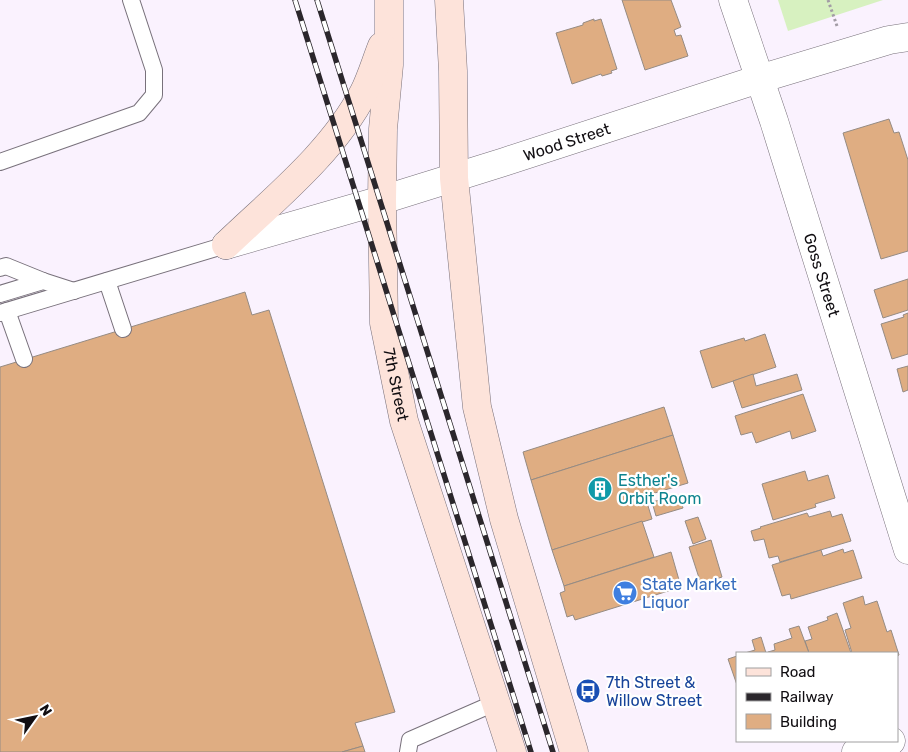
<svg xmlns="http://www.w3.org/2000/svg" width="908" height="752" viewBox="0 0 908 752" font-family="Rubik,sans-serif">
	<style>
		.green { fill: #d7f1c0 }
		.building { fill: #dfad82; stroke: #958b83 }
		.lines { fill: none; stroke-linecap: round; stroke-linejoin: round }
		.service-casing { stroke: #78717b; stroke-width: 18 }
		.minor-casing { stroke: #78717b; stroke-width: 29 }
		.secondary-casing { stroke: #78717b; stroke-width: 29 }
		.path { stroke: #a29ca5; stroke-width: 3; stroke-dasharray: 2.5 2.5; stroke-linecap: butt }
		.service { stroke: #fff; stroke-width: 16 }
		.minor { stroke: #fff; stroke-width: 28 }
		.secondary { stroke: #fde3da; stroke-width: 28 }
		.rail-casing { stroke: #2b272c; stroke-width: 5.5 }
		.rail { stroke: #fff; stroke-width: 4; stroke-dasharray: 11; stroke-linecap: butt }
		.labels { text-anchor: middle; stroke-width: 4.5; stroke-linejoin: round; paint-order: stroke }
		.street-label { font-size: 16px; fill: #110e12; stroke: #fff }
		.culture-label { font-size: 16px; fill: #0d838f; stroke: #fff; text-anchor: start }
		.shop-label { font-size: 16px; fill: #366cbe; stroke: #fff; text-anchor: start }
		.transit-label { font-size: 16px; fill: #164399; stroke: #fff; text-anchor: start }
	</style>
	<rect width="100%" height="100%" fill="#faf2fe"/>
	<path class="green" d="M778,0H883L788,31Z"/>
	<g class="building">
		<path d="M622,0H671L681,27L674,30L676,36L681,35L688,56L645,70Z"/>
		<path d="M594,19V21L601,19L617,69L611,71L612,73L602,76L601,74L572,84L556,33L583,25V23Z"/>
		<path d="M889,119L894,133L899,132L908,160V251L881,259L843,133Z"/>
		<path d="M908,279V310L883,318L874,290Z"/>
		<path d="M245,292L252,315L269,310L395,712L355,723L363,746L342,752H0V367Z"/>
		<path d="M908,313V354L892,359L881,324L904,317L903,315Z"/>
		<path d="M765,334L776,367L712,388L700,351L744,338L745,341Z"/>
		<path d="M908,366V390L903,392L897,369Z"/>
		<path d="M753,374L756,386L797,374L802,390L742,408L733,381Z"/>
		<path d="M803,394L816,431L792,439L790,431L756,443L752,432L741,435L735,416Z"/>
		<path d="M664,407L673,435L531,480L523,452Z"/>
		<path d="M673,435L688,483L645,496L652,519L552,550L531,480Z"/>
		<path d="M805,471L808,481L828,475L835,498L815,504L816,507L773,520L762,484Z"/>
		<path d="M679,495L683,508L656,516L652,502Z"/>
		<path d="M830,511L832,517L842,514L851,541L780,562L778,556L769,558L764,539L754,541L751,531L761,528L760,527L807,513L809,517Z"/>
		<path d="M698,517L706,539L693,544L685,521Z"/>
		<path d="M642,521L654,557L564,586L552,550Z"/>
		<path d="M711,540L722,577L701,584L689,547Z"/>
		<path d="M843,549L844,553L853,550L862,578L791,599L790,594L782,596L772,565L821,550L823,556Z"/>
		<path d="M671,552L681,587L575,620L573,615L567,617L560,593L565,591L564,586Z"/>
		<path d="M863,596L865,605L877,601L887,632L891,630L899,655L897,656V653H852L845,630L851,628L843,603Z"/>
		<path d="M837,613L851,653H809L805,641L812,639L808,627L828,620L827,617Z"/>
		<path d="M799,626L809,653H769L768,652L775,650L774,644L792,638L789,629Z"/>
		<path d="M761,637L766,653H745L755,650L752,640Z"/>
		<path d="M737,656V685L728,659Z"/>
		<path d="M363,746L365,752H342Z"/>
	</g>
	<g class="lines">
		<defs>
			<g id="service">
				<path d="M0,162L139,113L154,95V70L131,0"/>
				<path d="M0,268L6,266L43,281"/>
				<path d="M107,281L123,329"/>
				<path d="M0,294L43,281L74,291"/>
				<path d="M7,311L24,359"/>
				<path d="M0,313L226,245"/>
				<path d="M408,752L410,740L497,702"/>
			</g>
			<g id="minor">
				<path id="s1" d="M733,0L774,121L908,550"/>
				<path id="s2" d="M226,245L382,200L504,162L759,79L889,40L908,37"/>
				<path d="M856,752L891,741"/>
			</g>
			<g id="secondary">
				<path id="s3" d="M389,0V65L383,129L382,200L384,323L404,421L512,752"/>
				<path d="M449,0L453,71L454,178L477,407L504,519L574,752"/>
				<path d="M226,245C274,199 333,152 364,92C371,78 376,61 382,46"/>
			</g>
		</defs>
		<use href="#service" class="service-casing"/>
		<use href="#minor" class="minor-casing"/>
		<use href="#secondary" class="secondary-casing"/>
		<path class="path" d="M828,0L837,26"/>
		<use href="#service" class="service"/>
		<use href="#minor" class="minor"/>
		<use href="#secondary" class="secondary"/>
		<defs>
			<g id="rail">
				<path d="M295,0L531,752"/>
				<path d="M317,0L553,752"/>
			</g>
		</defs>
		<use href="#rail" class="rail-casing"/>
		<use href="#rail" class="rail"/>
	</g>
	<defs>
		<symbol id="building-disc" viewBox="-11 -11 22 22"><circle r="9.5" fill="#0f9aa8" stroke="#fff"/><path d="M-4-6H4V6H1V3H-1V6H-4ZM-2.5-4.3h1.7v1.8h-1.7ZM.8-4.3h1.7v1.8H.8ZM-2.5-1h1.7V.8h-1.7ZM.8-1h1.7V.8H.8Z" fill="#fff"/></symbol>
		<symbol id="supermarket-disc" viewBox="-11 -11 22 22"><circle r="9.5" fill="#3f7fe0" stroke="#fff"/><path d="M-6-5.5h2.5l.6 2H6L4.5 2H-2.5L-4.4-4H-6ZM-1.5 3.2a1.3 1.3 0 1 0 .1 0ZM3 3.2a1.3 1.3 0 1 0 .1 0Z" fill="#fff"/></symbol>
		<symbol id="bus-disc" viewBox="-11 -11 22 22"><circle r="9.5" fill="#1a4fb4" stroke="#fff"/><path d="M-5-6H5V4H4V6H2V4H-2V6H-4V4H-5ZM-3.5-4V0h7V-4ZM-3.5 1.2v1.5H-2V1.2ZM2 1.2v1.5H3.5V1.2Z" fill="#fff"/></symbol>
	</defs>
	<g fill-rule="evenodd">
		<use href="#building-disc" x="586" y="475" width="28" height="28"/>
		<use href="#supermarket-disc" x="611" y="579" width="28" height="28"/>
		<use href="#bus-disc" x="574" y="677" width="28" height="28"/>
	</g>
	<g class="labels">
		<g class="street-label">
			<text dy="6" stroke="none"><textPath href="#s2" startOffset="356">Wood Street</textPath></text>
			<text dy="6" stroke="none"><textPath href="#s1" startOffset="289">Goss Street</textPath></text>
			<text dy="6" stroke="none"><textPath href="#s3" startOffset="386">7th Street</textPath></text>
		</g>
		<g class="culture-label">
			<text x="618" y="486">Esther's<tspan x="618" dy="18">Orbit Room</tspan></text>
		</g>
		<g class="shop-label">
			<text x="642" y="590">State Market<tspan x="642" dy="18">Liquor</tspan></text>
		</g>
		<g class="transit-label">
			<text x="606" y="688">7th Street &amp;<tspan x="606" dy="18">Willow Street</tspan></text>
		</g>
	</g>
	<rect x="736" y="652" width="162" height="90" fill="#ffffff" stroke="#a09fa0"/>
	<rect x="746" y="668" width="25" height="8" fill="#fde3da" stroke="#a09fa0"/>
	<text x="780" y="677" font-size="15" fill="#110e12">Road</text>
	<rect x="746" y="693" width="25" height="8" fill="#2b272c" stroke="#a09fa0"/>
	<text x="780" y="702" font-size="15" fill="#110e12">Railway</text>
	<rect x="746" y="714" width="25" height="15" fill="#dfad82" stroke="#a09fa0"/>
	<text x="780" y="727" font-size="15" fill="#110e12">Building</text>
	<g transform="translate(35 717) rotate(57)" stroke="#ffffff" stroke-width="4" paint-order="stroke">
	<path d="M0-4L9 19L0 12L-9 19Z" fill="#110e12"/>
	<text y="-8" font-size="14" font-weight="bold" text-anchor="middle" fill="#110e12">N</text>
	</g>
</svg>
